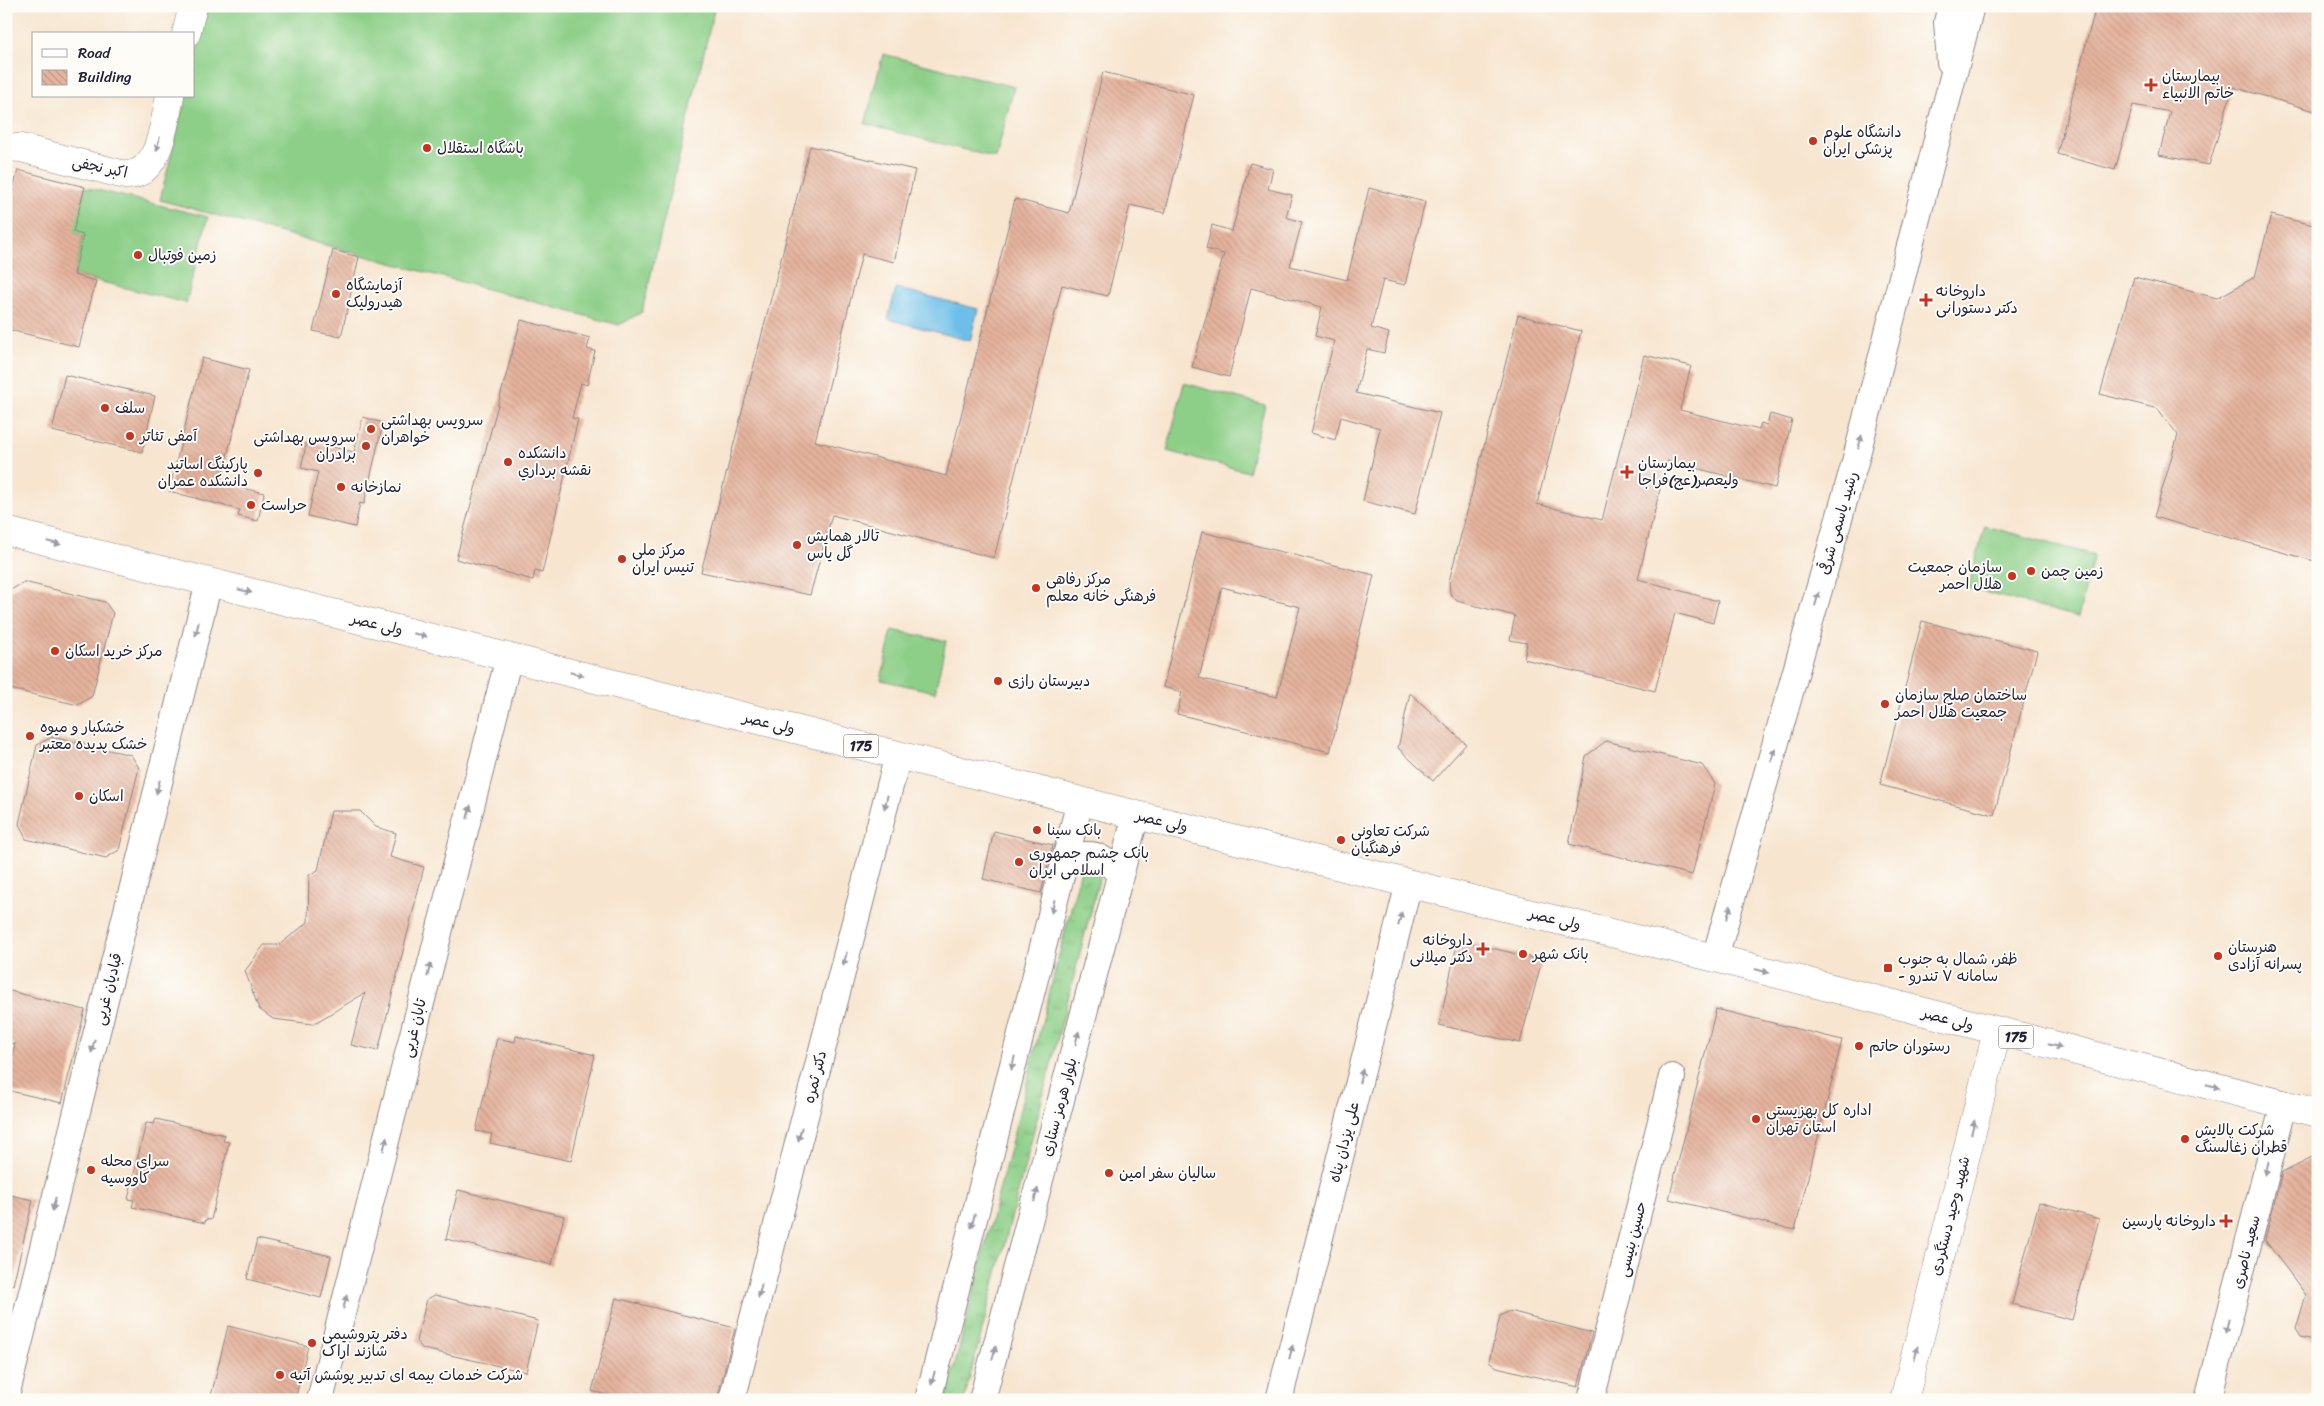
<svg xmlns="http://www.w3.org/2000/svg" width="2324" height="1406" viewBox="0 0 2324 1406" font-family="Sriracha,'Playpen Sans Arabic',sans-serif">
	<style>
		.grass { fill: url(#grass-tufts); stroke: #587862 }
		.garden { fill: #8dcf88; stroke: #587862 }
		.water { fill: #6dbfe9; stroke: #487092 }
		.building { fill: url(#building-back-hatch); fill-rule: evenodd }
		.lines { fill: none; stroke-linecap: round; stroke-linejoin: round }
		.minor-casing { stroke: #8c8485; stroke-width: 28 }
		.major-casing { stroke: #8c8485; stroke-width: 29 }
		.minor { stroke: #fff; stroke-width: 26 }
		.major { stroke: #fff; stroke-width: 28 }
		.oneway { fill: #9c9ca7 }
		.poi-dot { fill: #c8321e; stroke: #fdfcf7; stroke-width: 2 }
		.labels { text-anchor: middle; stroke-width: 4; stroke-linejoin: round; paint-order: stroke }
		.shield { fill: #fdfcf7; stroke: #646373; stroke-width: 1 }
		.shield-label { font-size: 14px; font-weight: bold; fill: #22223b }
		.poi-label { font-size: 15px; fill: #22223b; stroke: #fdfcf7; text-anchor: start }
		.street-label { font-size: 15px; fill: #22223b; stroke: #fdfcf7 }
	</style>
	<defs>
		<pattern id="grass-tufts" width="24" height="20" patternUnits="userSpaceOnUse" patternTransform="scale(1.25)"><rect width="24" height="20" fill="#8dcf88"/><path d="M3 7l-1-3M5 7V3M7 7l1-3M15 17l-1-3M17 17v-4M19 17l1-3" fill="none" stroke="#79b176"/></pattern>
		<pattern id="building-back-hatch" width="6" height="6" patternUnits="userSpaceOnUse" patternTransform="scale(1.25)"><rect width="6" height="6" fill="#e5b39d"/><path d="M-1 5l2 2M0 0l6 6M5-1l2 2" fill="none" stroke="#c49a88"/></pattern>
	</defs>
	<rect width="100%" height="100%" fill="#fdfcf7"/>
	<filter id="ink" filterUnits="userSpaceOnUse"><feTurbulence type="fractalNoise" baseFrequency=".02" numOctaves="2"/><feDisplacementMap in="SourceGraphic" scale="10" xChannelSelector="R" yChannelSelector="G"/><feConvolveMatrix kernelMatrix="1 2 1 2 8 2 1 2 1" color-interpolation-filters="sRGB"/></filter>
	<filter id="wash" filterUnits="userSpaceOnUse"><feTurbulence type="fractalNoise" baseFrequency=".0096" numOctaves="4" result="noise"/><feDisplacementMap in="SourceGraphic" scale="20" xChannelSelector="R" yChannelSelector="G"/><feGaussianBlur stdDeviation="1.12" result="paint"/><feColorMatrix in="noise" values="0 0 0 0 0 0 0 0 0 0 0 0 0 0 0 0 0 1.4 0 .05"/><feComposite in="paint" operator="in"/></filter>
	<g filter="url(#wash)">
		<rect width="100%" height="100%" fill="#f7e5cf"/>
		<path class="grass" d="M1096,865L1100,876L964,1400H946L1081,869Z"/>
		<g class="garden">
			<path d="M208,6H715L642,312L619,325L160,200L186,96H194V66Z"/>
			<path d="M883,54L1014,87L996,158L865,124Z"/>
			<path d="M85,187L208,217L186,303L74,275L83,235L63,230L81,202Z"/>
			<path d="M1184,383L1265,405L1248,472L1167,451Z"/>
			<path d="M1985,526L2094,555L2078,617L1968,588Z"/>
			<path d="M892,630L946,641L935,692L881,680Z"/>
		</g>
		<path class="water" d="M896,288L978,309L970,341L888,319Z"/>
		<g id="blocks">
			<g class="building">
				<path d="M2096,6H2318V112L2233,87L2209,165L2159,155L2170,112L2133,105L2115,170L2057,154Z"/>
				<path d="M1103,72L1194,95L1165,213L1130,205L1108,296L1062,285L994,558L832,515L810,595L701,572L810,146L915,170L894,262L862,254L815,441L946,476L1015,199L1069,213Z"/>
				<path d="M1250,163L1273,169L1268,189L1292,195L1286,217L1302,222L1290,266L1347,280L1369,188L1425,202L1405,285L1383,280L1371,328L1389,333L1384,353L1367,349L1356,393L1440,413L1415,514L1363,501L1380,428L1341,417L1335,440L1311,433L1334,341L1315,336L1322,307L1251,288L1229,377L1192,367L1224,254L1206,249L1212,225L1232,231Z"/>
				<path d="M18,170L85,187L73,232L83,235L74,275L96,281L79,347L6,329V216Z"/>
				<path d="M2271,215L2318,226V562L2154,517L2178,435L2158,409L2100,394L2134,277L2217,298L2255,277Z"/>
				<path d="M333,250L359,257L341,337L313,331Z"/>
				<path d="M1518,315L1581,331L1537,504L1602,520L1644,355L1691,366L1680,410L1759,430L1761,423L1767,425L1770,414L1792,420L1775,488L1667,461L1638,579L1718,601L1713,623L1675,613L1655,691L1524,659L1527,643L1510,640L1515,616L1457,601L1450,593L1449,581Z"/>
				<path d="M521,320L590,338L587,349L595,351L587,385L581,383L572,418L578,419L542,573L535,571L533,580L456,559Z"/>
				<path d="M202,358L249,370L220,483L264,493L258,521L238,516L240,510L169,491Z"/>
				<path d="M65,375L155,396L142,452L52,431Z"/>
				<path d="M363,417L383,423L364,504L360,503L355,527L308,516L318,472L301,468L307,441L354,452Z"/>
				<path d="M1202,532L1374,575L1330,752L1177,714L1182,692L1163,687ZM1222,587L1300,607L1277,697L1199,678Z"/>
				<path d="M24,582L105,602L113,613L92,696L78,705L6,688V603L9,591Z"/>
				<path d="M1922,621L2037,651L1994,815L1880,785Z"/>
				<path d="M1410,693L1466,744L1433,781L1398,748Z"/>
				<path d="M52,737L131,755L139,768L119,850L106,858L26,839L19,824L37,745Z"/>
				<path d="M1606,741L1702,765L1715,784L1692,875L1569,844L1586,756Z"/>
				<path d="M331,811H360L376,827L396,833L390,857L424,867L378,1051L351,1045L365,993L313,1024L273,1019L259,1009L245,971L264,945H279L308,922L309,875L318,870Z"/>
				<path d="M994,831L1053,845L1041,893L983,879Z"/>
				<path d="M1458,940L1542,960L1520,1043L1439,1025Z"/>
				<path d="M6,990L85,1010L62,1103L6,1090V1079L15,1044L6,1042Z"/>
				<path d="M1716,1009L1842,1040L1795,1230L1669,1199Z"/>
				<path d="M516,1036L595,1055L571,1161L490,1143L492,1134L476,1131L497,1038L515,1042Z"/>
				<path d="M156,1119L225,1135L223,1141L229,1142L211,1220L206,1219L205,1223L132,1207L134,1200L128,1199L146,1123L154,1124Z"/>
				<path d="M2318,1154V1341L2301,1337L2296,1329L2306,1295L2265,1240L2282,1172Z"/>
				<path d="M458,1190L564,1216L552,1265L446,1239Z"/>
				<path d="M6,1194L33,1200L13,1285L6,1284Z"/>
				<path d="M2039,1202L2099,1219L2072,1320L2012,1304Z"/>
				<path d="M257,1239L331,1256L321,1298L247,1279Z"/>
				<path d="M435,1295L538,1321L526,1372L423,1349L416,1341L427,1299Z"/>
				<path d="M616,1298L735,1328L717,1400H626L592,1391Z"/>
				<path d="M1510,1311L1592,1333L1578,1387L1497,1367L1489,1361L1500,1316Z"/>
				<path d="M228,1326L308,1346L295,1400H210Z"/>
			</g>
		</g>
	</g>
	<g filter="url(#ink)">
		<use href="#blocks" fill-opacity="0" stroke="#8c8485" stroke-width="1"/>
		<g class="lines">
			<defs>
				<g id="minor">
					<path d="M1950,62L1947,22L1951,6"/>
					<path d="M1065,859C1092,851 1101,854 1120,874"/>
					<path d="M1715,958L1855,462L1971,6"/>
					<path d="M6,1396L209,582"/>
					<path d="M320,1400L509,657"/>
					<path d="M732,1400L898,755"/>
					<path d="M928,1400L1080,801"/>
					<path d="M982,1400L1136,815"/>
					<path d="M1279,1400L1409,883"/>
					<path d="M1591,1400L1672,1077"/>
					<path d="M2208,1400L2284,1104"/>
				</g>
				<g id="major">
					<path d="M186,34L193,6"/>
					<path d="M6,147L21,148L125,175C160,177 164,122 170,96"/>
					<path d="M6,531L1495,905L1715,958L2318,1113"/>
					<path d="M1904,1400L1997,1032"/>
				</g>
			</defs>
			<use href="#minor" class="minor-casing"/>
			<use href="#major" class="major-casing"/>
			<use href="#minor" class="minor"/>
			<use href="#major" class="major"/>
		</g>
		<defs><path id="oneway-solid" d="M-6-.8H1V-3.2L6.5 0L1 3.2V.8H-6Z" transform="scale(1.25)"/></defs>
		<g class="oneway">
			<use href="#oneway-solid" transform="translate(158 144) rotate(104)"/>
			<use href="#oneway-solid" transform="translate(1860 442) rotate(-76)"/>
			<use href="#oneway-solid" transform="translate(54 543) rotate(14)"/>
			<use href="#oneway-solid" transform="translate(245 591) rotate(14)"/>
			<use href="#oneway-solid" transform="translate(1817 599) rotate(-74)"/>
			<use href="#oneway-solid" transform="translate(197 629) rotate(104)"/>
			<use href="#oneway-solid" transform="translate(420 635) rotate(14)"/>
			<use href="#oneway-solid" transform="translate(577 674) rotate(14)"/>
			<use href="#oneway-solid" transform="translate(1773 755) rotate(-74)"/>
			<use href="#oneway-solid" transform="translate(158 787) rotate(104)"/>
			<use href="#oneway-solid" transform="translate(886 802) rotate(104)"/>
			<use href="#oneway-solid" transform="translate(469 812) rotate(-76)"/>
			<use href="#oneway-solid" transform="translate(1053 906) rotate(104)"/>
			<use href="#oneway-solid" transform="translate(1729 912) rotate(-74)"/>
			<use href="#oneway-solid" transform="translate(1400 919) rotate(-76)"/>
			<use href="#oneway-solid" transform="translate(845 959) rotate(104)"/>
			<use href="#oneway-solid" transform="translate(429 970) rotate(-76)"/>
			<use href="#oneway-solid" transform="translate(1762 971) rotate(15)"/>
			<use href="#oneway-solid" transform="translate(1077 1038) rotate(-75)"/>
			<use href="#oneway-solid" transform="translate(93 1046) rotate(104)"/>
			<use href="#oneway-solid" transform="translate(2055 1046) rotate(14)"/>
			<use href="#oneway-solid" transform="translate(1013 1063) rotate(104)"/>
			<use href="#oneway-solid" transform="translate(1361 1076) rotate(-76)"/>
			<use href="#oneway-solid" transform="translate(2213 1086) rotate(14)"/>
			<use href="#oneway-solid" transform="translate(1973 1127) rotate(-76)"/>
			<use href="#oneway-solid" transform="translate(800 1134) rotate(104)"/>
			<use href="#oneway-solid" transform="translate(385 1144) rotate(-76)"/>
			<use href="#oneway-solid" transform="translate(2267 1168) rotate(104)"/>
			<use href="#oneway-solid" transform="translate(1036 1195) rotate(-75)"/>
			<use href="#oneway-solid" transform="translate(54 1204) rotate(104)"/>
			<use href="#oneway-solid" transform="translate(973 1221) rotate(104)"/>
			<use href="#oneway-solid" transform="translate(760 1291) rotate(104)"/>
			<use href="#oneway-solid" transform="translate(345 1302) rotate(-76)"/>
			<use href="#oneway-solid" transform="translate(2227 1326) rotate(104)"/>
			<use href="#oneway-solid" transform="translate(1291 1352) rotate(-76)"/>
			<use href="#oneway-solid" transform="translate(994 1353) rotate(-75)"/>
			<use href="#oneway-solid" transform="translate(1916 1353) rotate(-76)"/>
			<use href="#oneway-solid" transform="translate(933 1378) rotate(104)"/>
		</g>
	</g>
	<g class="poi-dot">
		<path d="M2148.5 77.5h5v5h5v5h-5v5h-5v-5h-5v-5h5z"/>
		<circle cx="1813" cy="141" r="5"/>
		<circle cx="427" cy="148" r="5"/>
		<circle cx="138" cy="255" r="5"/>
		<circle cx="336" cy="294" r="5"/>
		<path d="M1923.5 292.5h5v5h5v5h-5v5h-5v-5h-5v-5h5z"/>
		<circle cx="105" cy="408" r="5"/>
		<circle cx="371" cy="429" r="5"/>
		<circle cx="130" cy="436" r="5"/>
		<circle cx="366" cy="446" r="5"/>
		<circle cx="508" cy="462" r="5"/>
		<path d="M1624.5 464.5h5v5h5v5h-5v5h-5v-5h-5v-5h5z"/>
		<circle cx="258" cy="473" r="5"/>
		<circle cx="341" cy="487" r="5"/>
		<circle cx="251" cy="505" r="5"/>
		<circle cx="797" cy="545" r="5"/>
		<circle cx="622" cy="559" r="5"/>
		<circle cx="2031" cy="571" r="5"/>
		<circle cx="2012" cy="576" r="5"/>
		<circle cx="1036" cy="588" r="5"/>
		<circle cx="55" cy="651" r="5"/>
		<circle cx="998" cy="681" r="5"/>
		<circle cx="1885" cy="704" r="5"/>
		<circle cx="30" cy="736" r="5"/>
		<circle cx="79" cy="796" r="5"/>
		<circle cx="1037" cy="830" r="5"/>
		<circle cx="1341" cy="840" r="5"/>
		<circle cx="1019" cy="862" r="5"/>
		<path d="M1480.5 941.5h5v5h5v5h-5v5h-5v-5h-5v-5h5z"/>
		<circle cx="1523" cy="954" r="5"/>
		<circle cx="2218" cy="956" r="5"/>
		<rect x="1883" y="963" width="10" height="10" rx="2.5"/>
		<circle cx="1859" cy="1046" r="5"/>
		<circle cx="1756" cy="1119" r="5"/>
		<circle cx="2185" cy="1139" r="5"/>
		<circle cx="91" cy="1170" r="5"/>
		<circle cx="1109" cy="1173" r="5"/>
		<path d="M2223.5 1213.5h5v5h5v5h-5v5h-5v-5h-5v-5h5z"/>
		<circle cx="312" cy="1343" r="5"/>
		<circle cx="280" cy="1375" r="5"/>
	</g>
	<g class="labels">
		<g class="shield">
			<rect x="843.5" y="734.5" width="35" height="23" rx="4"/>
			<rect x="1998.5" y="1025.5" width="35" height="23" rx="4"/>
		</g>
		<g class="shield-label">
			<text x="861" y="751">175</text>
			<text x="2016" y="1042">175</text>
		</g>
		<g class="poi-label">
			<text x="2162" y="81">بیمارستان<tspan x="2162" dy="17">خاتم الانبیاء</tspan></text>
			<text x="1823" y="137">دانشگاه علوم<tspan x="1823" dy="17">پزشکی ایران</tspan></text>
			<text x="437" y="153">باشگاه استقلال</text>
			<text x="148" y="260">زمین فوتبال</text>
			<text x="346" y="290">آزمایشگاه<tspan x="346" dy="17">هیدرولیک</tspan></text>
			<text x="1936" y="296">داروخانه<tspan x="1936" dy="17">دکتر دستورانی</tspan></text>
			<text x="115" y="413">سلف</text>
			<text x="381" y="425">سرویس بهداشتی<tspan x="381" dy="17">خواهران</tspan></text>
			<text x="140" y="441">آمفی تئاتر</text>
			<text x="356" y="442" text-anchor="end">سرویس بهداشتی<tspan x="356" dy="17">برادران</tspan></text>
			<text x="518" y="458">دانشكده<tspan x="518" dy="17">نقشه برداري</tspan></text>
			<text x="1638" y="468">بیمارستان<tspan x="1638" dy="17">ولیعصر(عج)فراجا</tspan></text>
			<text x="248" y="469" text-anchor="end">پارکینگ اساتید<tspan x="248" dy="17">دانشکده عمران</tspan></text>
			<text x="351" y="492">نمازخانه</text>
			<text x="261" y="510">حراست</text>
			<text x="807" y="541">تالار همایش<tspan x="807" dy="17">گل یاس</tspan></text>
			<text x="632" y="555">مرکز ملی<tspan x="632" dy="17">تنیس ایران</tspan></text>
			<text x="2002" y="572" text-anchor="end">سازمان جمعیت<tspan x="2002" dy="17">هلال احمر</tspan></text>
			<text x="2041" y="576">زمین چمن</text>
			<text x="1046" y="584">مرکز رفاهی<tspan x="1046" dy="17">فرهنگی خانه معلم</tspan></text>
			<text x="65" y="656">مرکز خرید اسکان</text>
			<text x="1008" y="686">دبیرستان رازی</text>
			<text x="1895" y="700">ساختمان صلح سازمان<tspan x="1895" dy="17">جمعیت هلال احمر</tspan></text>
			<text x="40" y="732">خشکبار و میوه<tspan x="40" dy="17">خشک پدیده معتبر</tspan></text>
			<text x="89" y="801">اسکان</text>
			<text x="1047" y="835">بانک سینا</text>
			<text x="1351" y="836">شرکت تعاونی<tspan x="1351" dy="17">فرهنگیان</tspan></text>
			<text x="1029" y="858">بانک چشم جمهوری<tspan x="1029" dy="17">اسلامی ایران</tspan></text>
			<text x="1473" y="945" text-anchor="end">داروخانه<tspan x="1473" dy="17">دکتر میلانی</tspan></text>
			<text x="2228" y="952">هنرستان<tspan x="2228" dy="17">پسرانه آزادی</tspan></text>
			<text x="1533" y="959">بانک شهر</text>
			<text x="1898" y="964">ظفر، شمال به جنوب<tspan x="1898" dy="17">- سامانه ۷ تندرو</tspan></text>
			<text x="1869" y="1051">رستوران حاتم</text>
			<text x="1766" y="1115">اداره کل بهزیستی<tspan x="1766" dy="17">استان تهران</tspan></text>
			<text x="2195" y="1135">شرکت پالایش<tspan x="2195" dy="17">قطران زغالسنگ</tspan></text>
			<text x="101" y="1166">سرای محله<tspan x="101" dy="17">کاووسیه</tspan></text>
			<text x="1119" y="1178">سالیان سفر امین</text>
			<text x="2216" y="1226" text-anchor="end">داروخانه پارسین</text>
			<text x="322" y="1339">دفتر پتروشیمی<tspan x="322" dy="17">شازند اراک</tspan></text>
			<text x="290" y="1380">شرکت خدمات بیمه ای تدبیر پوشش آتیه</text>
		</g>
		<g class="street-label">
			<text transform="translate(100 167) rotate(12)" y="5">اکبر نجفی</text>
			<text transform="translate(1838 523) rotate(-74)" y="5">رشید یاسمی شرقی</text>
			<text transform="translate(377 624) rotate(14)" y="5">ولی عصر</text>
			<text transform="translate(769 723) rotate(14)" y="5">ولی عصر</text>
			<text transform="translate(1162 821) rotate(14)" y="5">ولی عصر</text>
			<text transform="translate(1555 919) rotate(14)" y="5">ولی عصر</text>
			<text transform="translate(108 989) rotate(-76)" y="5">قبادیان غربی</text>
			<text transform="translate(1948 1019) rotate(15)" y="5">ولی عصر</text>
			<text transform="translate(414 1028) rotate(-76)" y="5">تابان غربی</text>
			<text transform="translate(815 1077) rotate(-76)" y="5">دکتر ثمره</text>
			<text transform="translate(1059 1107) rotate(-75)" y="5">بلوار هرمز ستاری</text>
			<text transform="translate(1344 1142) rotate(-76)" y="5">علی یزدان پناه</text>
			<text transform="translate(1950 1216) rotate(-76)" y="5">شهید وحید دستگردی</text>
			<text transform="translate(1632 1239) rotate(-76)" y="5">حسین بنیسی</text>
			<text transform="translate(2246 1252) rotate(-76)" y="5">سعید ناصری</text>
		</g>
	</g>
	<rect width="2324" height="1406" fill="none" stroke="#fdfcf7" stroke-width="25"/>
	<rect x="32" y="32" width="162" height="65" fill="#fdfcf7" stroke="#a5a5ac"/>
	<rect x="42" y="49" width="25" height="8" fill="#ffffff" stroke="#a5a5ac"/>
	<text x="78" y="58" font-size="15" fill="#22223b">Road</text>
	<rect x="42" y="70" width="25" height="15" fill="url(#building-back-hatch)" stroke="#a5a5ac"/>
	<text x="78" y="82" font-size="15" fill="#22223b">Building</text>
</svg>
